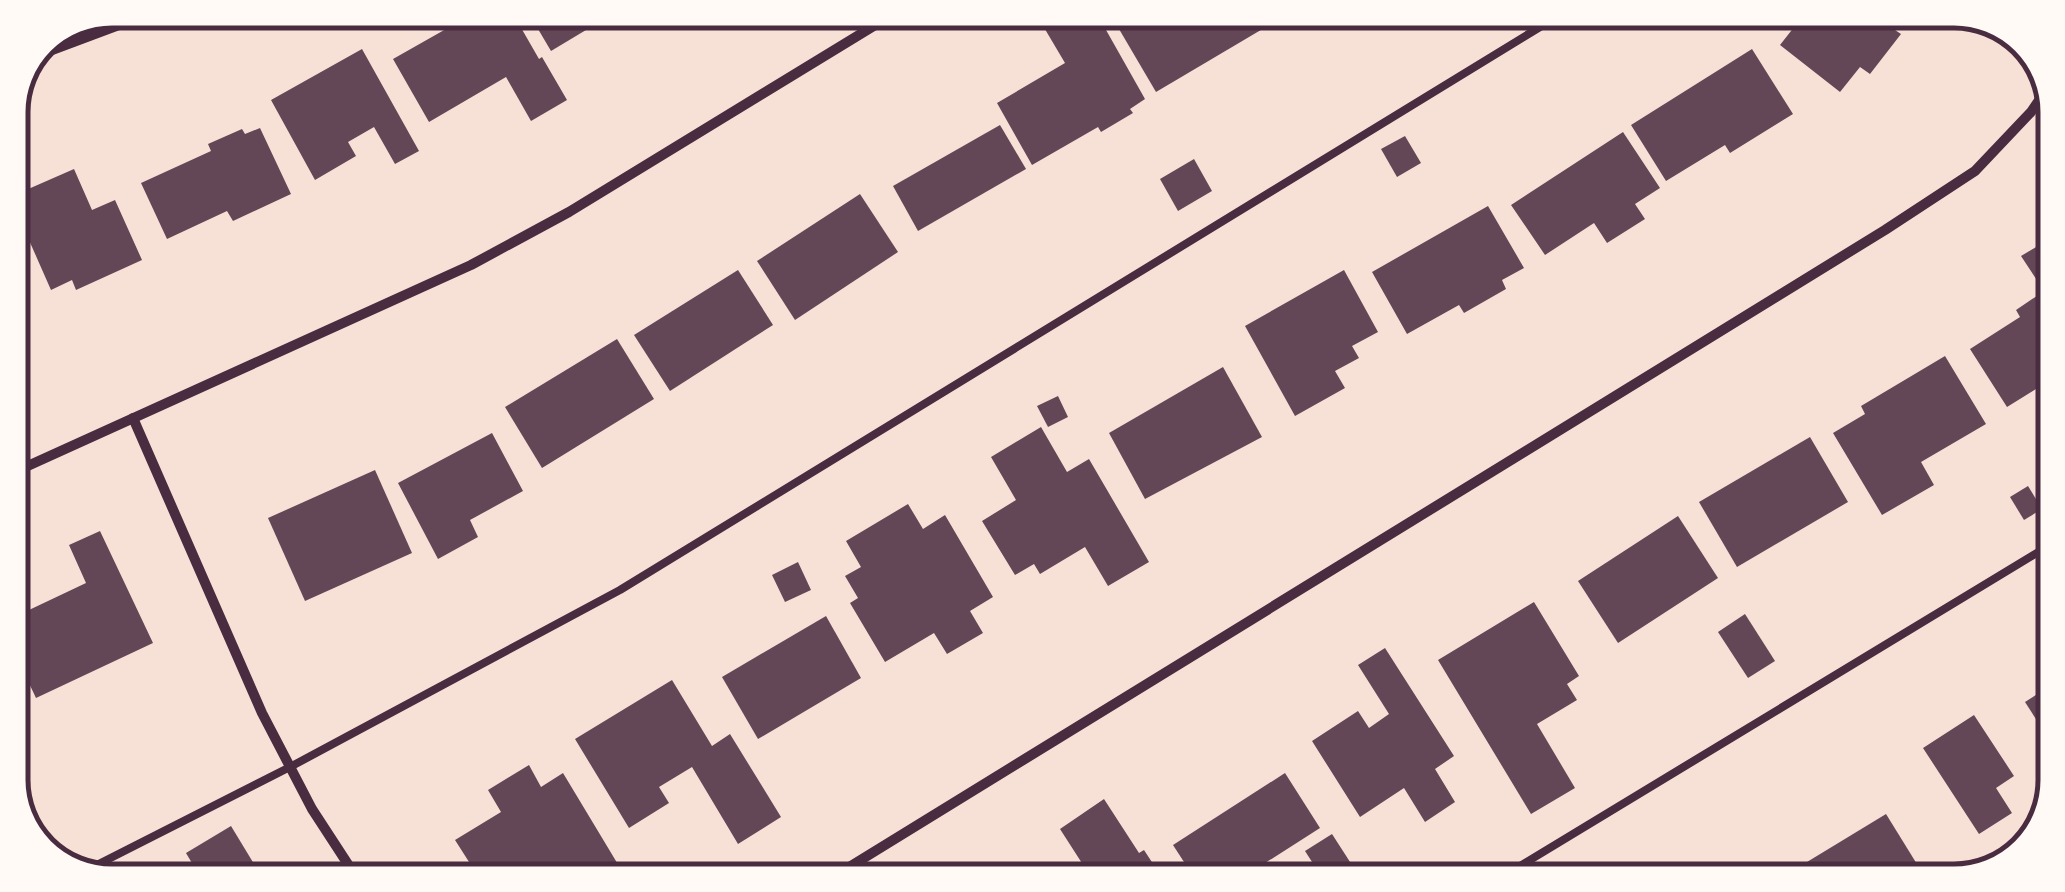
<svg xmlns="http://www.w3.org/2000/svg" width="2065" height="892" viewBox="0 0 2065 892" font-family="Poppins,sans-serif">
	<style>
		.building { fill: #644757 }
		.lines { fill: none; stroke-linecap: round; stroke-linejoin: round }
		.service { stroke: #4a2c40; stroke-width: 8 }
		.minor { stroke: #4a2c40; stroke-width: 10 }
		.rim { fill: none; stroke: #4a2c40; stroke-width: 5 }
	</style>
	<rect width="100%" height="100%" fill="#f7e1d7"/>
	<g class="building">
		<path d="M476,12H512L539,59L542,57L567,100L531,121L506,77L429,122L393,59Z"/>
		<path d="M528,12H616L551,51Z"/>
		<path d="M1036,14H1097L1145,99L1130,109L1133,113L1101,132L1098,127L1032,165L997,103L1065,63Z"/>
		<path d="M1144,14L1266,15L1271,24L1156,92L1119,29Z"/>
		<path d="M1802,17L1905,18L1895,30L1901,34L1870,74L1860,67L1840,92L1780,45Z"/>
		<path d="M362,49L419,151L395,164L374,127L348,142L356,156L315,180L271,100Z"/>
		<path d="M1752,49L1793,114L1730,153L1725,145L1666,181L1631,125Z"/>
		<path d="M1000,125L1026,169L918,231L893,186Z"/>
		<path d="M260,128L291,194L233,221L227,211L167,239L141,183L211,151L208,144L242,129L245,134Z"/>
		<path d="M1623,132L1660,188L1635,204L1645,219L1607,243L1594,223L1545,255L1511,205Z"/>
		<path d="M1405,136L1421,163L1397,177L1381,149Z"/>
		<path d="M1194,159L1212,191L1178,211L1160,179Z"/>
		<path d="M74,169L92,210L115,200L142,260L76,290L72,280L51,290L10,197Z"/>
		<path d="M860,194L898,252L795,320L757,261Z"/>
		<path d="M1488,206L1524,268L1502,280L1506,289L1464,313L1459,305L1407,334L1372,272Z"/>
		<path d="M2051,238L2053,243L2052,379L2007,407L1970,349L2020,317L2016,310L2044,291L2021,256Z"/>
		<path d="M738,270L773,325L670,391L634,335Z"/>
		<path d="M1344,270L1378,332L1352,346L1359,358L1335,371L1345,388L1295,416L1245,326Z"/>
		<path d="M617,339L654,399L542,468L505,407Z"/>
		<path d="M1945,356L1986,424L1921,462L1934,485L1882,515L1833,433L1865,414L1861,406Z"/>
		<path d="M1223,367L1262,437L1145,499L1109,433Z"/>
		<path d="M1058,396L1068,417L1048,427L1037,406Z"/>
		<path d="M1041,427L1067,472L1089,459L1149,562L1108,586L1085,547L1040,574L1034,564L1015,575L982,521L1016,500L991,457Z"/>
		<path d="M492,433L523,491L470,520L478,537L438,559L398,483Z"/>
		<path d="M1810,437L1848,502L1737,567L1699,502Z"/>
		<path d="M375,470L412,553L305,601L268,518Z"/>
		<path d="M2028,486L2042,509L2024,520L2010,497Z"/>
		<path d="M908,504L923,529L945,515L993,597L970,611L983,633L947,654L934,633L885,662L850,603L858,598L845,576L861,567L846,541Z"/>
		<path d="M1678,516L1718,578L1618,643L1578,581Z"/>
		<path d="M100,531L153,643L36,698L10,643V619L86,583L69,545Z"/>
		<path d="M798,562L811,590L785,602L772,575Z"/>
		<path d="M1534,602L1579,676L1567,684L1577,700L1537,724L1575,788L1531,814L1438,660Z"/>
		<path d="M1745,614L1775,661L1748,678L1718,632Z"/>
		<path d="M826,616L861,678L758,739L722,677Z"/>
		<path d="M1385,648L1454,756L1435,769L1455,802L1425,822L1404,788L1360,817L1312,741L1358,711L1369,728L1389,714L1358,665Z"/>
		<path d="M672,680L712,746L730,734L781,817L738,844L692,767L659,787L669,803L629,828L575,739Z"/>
		<path d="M2048,687V738L2025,702Z"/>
		<path d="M1974,715L2014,776L1996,788L2012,813L1979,834L1923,748Z"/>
		<path d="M529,765L541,787L563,773L625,876H588L579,862L556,876H478L455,840L501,812L488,790Z"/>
		<path d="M1285,773L1320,828L1240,879H1195L1173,845Z"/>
		<path d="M1104,799L1139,853L1144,850L1163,879L1076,878L1087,871L1060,829Z"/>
		<path d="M1886,814L1920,869L1900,882L1780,881L1779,879Z"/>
		<path d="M231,826L257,869L247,875H199L186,853Z"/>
		<path d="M1332,834L1361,879H1323L1305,851Z"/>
	</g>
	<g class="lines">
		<g class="service">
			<path d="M31,59L162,10"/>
			<path d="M79,874L290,767L620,590L1558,16"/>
			<path d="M1497,880L2050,545"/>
		</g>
		<g class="minor">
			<path d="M133,418L262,713L312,809L355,875"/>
			<path d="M10,474L471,265L569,212L895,13"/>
			<path d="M833,877L1885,230L1975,171L2031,112L2048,87"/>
		</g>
	</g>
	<path d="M0 0H2065V892H0ZM112 28H1954A84 84 0 0 1 2038 112V780A84 84 0 0 1 1954 864H112A84 84 0 0 1 28 780V112A84 84 0 0 1 112 28Z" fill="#fffaf5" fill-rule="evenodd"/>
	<path class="rim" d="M112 28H1954A84 84 0 0 1 2038 112V780A84 84 0 0 1 1954 864H112A84 84 0 0 1 28 780V112A84 84 0 0 1 112 28Z"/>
</svg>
